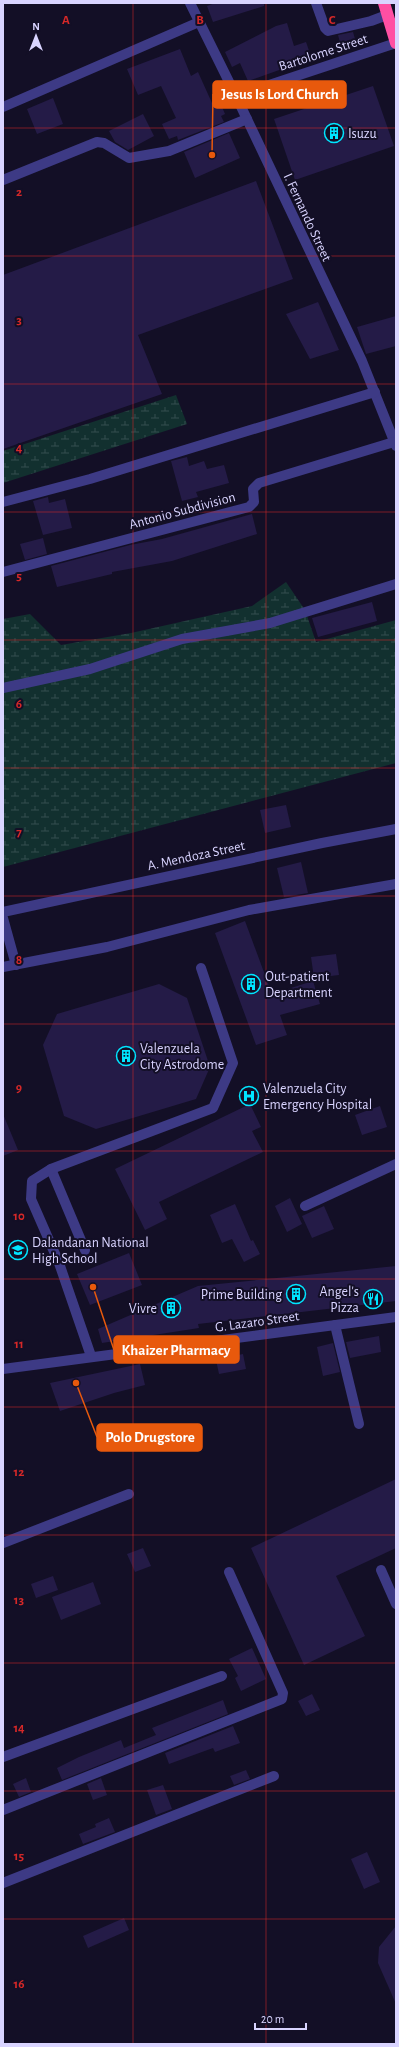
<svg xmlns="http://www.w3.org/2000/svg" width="399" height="2047" viewBox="0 0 399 2047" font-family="'Alegreya Sans',sans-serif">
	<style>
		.wetland { fill: url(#wetland-marsh) }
		.building { fill: #241b47 }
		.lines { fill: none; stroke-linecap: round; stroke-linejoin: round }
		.minor { stroke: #3d3a85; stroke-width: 10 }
		.highway { stroke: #ff4fa3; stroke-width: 12 }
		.grid { fill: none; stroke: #d62828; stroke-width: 1; stroke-opacity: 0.55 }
		.labels { text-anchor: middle; stroke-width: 4; stroke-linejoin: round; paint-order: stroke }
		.street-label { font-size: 14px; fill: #d9d4ff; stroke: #130f26 }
		.poi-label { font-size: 14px; fill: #d9d4ff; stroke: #130f26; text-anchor: start }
		.grid-label { font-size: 13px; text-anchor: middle; font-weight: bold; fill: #d62828; stroke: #130f26; stroke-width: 4; stroke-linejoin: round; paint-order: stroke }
		.leader { fill: none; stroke: #e8590c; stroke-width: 1.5 }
		.callout-dot { fill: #e8590c; stroke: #130f26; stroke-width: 1.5 }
		.callout { fill: #e8590c; stroke: #e8590c; stroke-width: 1.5 }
		.callout-label { font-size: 15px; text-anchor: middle; font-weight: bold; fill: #fff }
	</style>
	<defs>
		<pattern id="wetland-marsh" width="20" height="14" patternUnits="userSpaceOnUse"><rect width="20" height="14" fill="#12302f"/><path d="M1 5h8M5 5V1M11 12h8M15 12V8" fill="none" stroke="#344d4e"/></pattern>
	</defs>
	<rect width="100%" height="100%" fill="#130f26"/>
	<g class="wetland">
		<path d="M176,395L187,424L3,483V451Z"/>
		<path d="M286,582L305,610L316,642L396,620V763L3,867V619L30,614L61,645L131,633L252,606Z"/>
	</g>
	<g class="building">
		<path d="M215,3H264V6L213,22L207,6Z"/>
		<path d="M287,23L294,46L306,42L313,62L282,71V69L248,81L240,63L232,67L225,52L276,26Z"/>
		<path d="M353,32L357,46L342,50L338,35Z"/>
		<path d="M180,49L191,76L198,72L212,103L219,100L225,114L221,116L224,122L178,140L177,136L169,139L162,124L176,118L161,86L138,95L127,69Z"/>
		<path d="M373,86L394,146L295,180L274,119Z"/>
		<path d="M53,98L63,124L37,134L27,109Z"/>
		<path d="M143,114L154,136L128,150L115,142L109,131Z"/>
		<path d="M229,133L240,158L195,178L184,152Z"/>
		<path d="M256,181L293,279L138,335L162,394L3,449V275Z"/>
		<path d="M318,302L339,350L310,359L286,314Z"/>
		<path d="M396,316V346L366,354L357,327Z"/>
		<path d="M187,457L189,466L204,461L207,469L224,465L229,483L196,492L198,497L182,501L171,461Z"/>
		<path d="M48,497L49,503L65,499L72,528L43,535L33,501Z"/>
		<path d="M252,514L257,534L172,561L112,572V574L57,587L51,566L130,545L162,539Z"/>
		<path d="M43,538L47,554L25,560L20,544Z"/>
		<path d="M372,602L377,621L318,637L312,618Z"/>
		<path d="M286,805L291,827L265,833L260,810Z"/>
		<path d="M301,862L308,893L284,897L277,868Z"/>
		<path d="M245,921L272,994L313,981L320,1004L280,1015L287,1035L256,1045L215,933Z"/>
		<path d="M336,954L339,975L314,978L311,957Z"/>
		<path d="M159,984L187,998L210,1067L196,1099L96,1129L64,1116L43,1045L57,1014Z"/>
		<path d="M250,1104L261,1127L252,1131L263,1152L159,1202L167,1219L145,1230L115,1169Z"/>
		<path d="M380,1106L387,1127L362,1135L355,1115Z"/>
		<path d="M3,1114L18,1150L3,1156Z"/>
		<path d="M290,1198L302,1224L287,1232L275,1206Z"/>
		<path d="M235,1204L251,1241L253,1240L260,1254L244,1262L232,1239L222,1243L210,1215Z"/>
		<path d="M324,1206L334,1229L312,1238L302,1216Z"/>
		<path d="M129,1253L142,1285L90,1305L77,1274Z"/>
		<path d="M396,1266V1301L198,1324L199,1328L102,1343L98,1329L198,1286Z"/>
		<path d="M379,1336L381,1352L350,1358L346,1342Z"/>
		<path d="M333,1343L340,1372L323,1376L317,1347Z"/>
		<path d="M243,1354L246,1369L219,1374L216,1360Z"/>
		<path d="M140,1364L145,1385L114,1393L60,1411L50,1383Z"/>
		<path d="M396,1479V1548L336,1576L365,1636L304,1665L251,1548Z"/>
		<path d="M143,1548L151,1566L135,1572L127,1554Z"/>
		<path d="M53,1576L58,1590L36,1598L31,1584Z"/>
		<path d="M93,1582L101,1604L61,1620L52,1597Z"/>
		<path d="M252,1648L266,1679L241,1691L235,1678L238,1676L229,1659Z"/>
		<path d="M312,1694L320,1710L306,1716L298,1701Z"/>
		<path d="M223,1700L228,1714L62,1780L57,1768L79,1757L121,1740L124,1748L156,1735L152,1728Z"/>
		<path d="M233,1726L240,1743L215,1752L213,1748L169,1764L165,1753Z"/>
		<path d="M246,1770L250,1779L234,1785L230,1776Z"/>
		<path d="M26,1778L31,1792L19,1797L13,1784Z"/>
		<path d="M101,1778L107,1795L93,1800L87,1784Z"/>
		<path d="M163,1785L172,1809L156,1815L147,1790Z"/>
		<path d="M109,1818L115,1832L83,1844L79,1834L96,1827L95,1824Z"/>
		<path d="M367,1852L380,1882L364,1889L351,1859Z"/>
		<path d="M124,1918L129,1930L88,1948L83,1936Z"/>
		<path d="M396,1926V2004L378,1963L379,1947Z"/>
	</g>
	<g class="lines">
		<g class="minor">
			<path d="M190,3L236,96L362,361L396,446"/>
			<path d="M316,3L325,28L328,31L371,21L387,15"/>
			<path d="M236,96L396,43"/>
			<path d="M3,107L199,22"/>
			<path d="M3,180L97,142L104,143L129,158L169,151L247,119"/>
			<path d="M3,502L90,479L375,392"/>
			<path d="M3,572L249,507L254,502L253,489L259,483L394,442"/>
			<path d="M3,688L90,669L182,639L270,623L396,584"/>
			<path d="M3,912L322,843L396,829"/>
			<path d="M3,918L16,965"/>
			<path d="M3,967L107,947L249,910L396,884"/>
			<path d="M51,1169L85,1250"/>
			<path d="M305,1206L396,1164"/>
			<path d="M335,1325L359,1424"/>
			<path d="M91,1356L59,1263L31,1199L32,1181L51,1169L213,1108L233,1063L201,968"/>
			<path d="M3,1369L396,1317"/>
			<path d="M3,1543L129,1494"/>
			<path d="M381,1570L396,1604"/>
			<path d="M3,1757L222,1676"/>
			<path d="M3,1810L282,1699L283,1693L229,1572"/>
			<path d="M3,1883L274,1776"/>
		</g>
		<path class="highway" d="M384,3L396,43"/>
	</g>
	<path class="grid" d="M133,3V2044M266,3V2044M3,128H396M3,256H396M3,384H396M3,512H396M3,640H396M3,768H396M3,896H396M3,1024H396M3,1151H396M3,1279H396M3,1407H396M3,1535H396M3,1663H396M3,1791H396M3,1919H396"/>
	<defs>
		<symbol id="building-ring" viewBox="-11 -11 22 22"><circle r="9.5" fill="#130f26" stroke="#00e5ff" stroke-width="1.5"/><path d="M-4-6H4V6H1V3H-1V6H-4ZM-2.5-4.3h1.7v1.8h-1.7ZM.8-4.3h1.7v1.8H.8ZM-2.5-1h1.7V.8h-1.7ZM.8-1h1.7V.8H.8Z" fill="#00e5ff"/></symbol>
		<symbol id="hospital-ring" viewBox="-11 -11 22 22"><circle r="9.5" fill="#130f26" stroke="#00e5ff" stroke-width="1.5"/><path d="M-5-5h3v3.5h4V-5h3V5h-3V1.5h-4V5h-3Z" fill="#00e5ff"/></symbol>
		<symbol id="school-ring" viewBox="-11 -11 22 22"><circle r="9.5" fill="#130f26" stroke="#00e5ff" stroke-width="1.5"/><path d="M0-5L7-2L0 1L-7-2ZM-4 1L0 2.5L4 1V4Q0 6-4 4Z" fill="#00e5ff"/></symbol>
		<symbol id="restaurant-ring" viewBox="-11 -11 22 22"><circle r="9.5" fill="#130f26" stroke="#00e5ff" stroke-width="1.5"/><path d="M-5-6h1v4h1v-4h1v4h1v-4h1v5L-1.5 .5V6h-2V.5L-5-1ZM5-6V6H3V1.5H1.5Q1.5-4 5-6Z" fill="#00e5ff"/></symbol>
	</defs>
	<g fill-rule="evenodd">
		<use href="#building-ring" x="323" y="122" width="22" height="22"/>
		<use href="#building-ring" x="240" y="973" width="22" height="22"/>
		<use href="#building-ring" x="115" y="1045" width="22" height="22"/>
		<use href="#hospital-ring" x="238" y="1085" width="22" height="22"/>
		<use href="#school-ring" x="7" y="1239" width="22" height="22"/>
		<use href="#building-ring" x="285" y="1283" width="22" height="22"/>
		<use href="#restaurant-ring" x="362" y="1288" width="22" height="22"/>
		<use href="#building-ring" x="160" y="1297" width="22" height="22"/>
	</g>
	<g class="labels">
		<g class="street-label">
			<text transform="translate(323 52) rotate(-18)" y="5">Bartolome Street</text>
			<text transform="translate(308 217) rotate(65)" y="5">I. Fernando Street</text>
			<text transform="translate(182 510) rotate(-15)" y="5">Antonio Subdivision</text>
			<text transform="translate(196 855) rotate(-12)" y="5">A. Mendoza Street</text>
			<text transform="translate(257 1321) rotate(-8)" y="5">G. Lazaro Street</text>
		</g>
		<g class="poi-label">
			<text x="348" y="138">Isuzu</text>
			<text x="265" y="981">Out-patient<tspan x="265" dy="16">Department</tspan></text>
			<text x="140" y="1053">Valenzuela<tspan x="140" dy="16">City Astrodome</tspan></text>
			<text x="263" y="1093">Valenzuela City<tspan x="263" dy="16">Emergency Hospital</tspan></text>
			<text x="32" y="1247">Dalandanan National<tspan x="32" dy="16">High School</tspan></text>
			<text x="359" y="1296" text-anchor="end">Angel's<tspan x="359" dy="16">Pizza</tspan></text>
			<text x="282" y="1299" text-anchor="end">Prime Building</text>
			<text x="157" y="1313" text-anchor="end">Vivre</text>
		</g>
	</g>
	<g class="grid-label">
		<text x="66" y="24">A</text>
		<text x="200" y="24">B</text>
		<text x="332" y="24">C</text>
		<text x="19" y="196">2</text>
		<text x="19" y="324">3</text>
		<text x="19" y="452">4</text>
		<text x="19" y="580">5</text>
		<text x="19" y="708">6</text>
		<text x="19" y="836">7</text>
		<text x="19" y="964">8</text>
		<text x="19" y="1092">9</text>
		<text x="19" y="1220">10</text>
		<text x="19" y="1348">11</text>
		<text x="19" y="1476">12</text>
		<text x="19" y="1604">13</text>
		<text x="19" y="1732">14</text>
		<text x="19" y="1860">15</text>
		<text x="19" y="1988">16</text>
	</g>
	<path class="leader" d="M212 155L213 94M93 1287L114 1350M76 1383L97 1437"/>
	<g class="callout-dot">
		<circle cx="212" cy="155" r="4"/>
		<circle cx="93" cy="1287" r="4"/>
		<circle cx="76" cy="1383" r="4"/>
	</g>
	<g class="callout">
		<rect x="213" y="81" width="133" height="27" rx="4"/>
		<rect x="114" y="1336" width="125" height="27" rx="4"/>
		<rect x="97" y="1424" width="105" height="27" rx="4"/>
	</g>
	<g class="callout-label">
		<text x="280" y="99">Jesus Is Lord Church</text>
		<text x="176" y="1355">Khaizer Pharmacy</text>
		<text x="150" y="1442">Polo Drugstore</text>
	</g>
	<rect width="399" height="2047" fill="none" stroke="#d9d4ff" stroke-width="8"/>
	<g transform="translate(36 36)" stroke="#130f26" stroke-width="3" paint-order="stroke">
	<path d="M0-3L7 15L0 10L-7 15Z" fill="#d9d4ff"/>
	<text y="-6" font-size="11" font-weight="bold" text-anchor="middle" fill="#d9d4ff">N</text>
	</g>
	<path d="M255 2023v6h51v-6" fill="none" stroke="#d9d4ff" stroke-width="2"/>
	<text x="261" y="2023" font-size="12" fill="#d9d4ff" stroke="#130f26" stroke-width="3" paint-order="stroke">20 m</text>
</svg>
